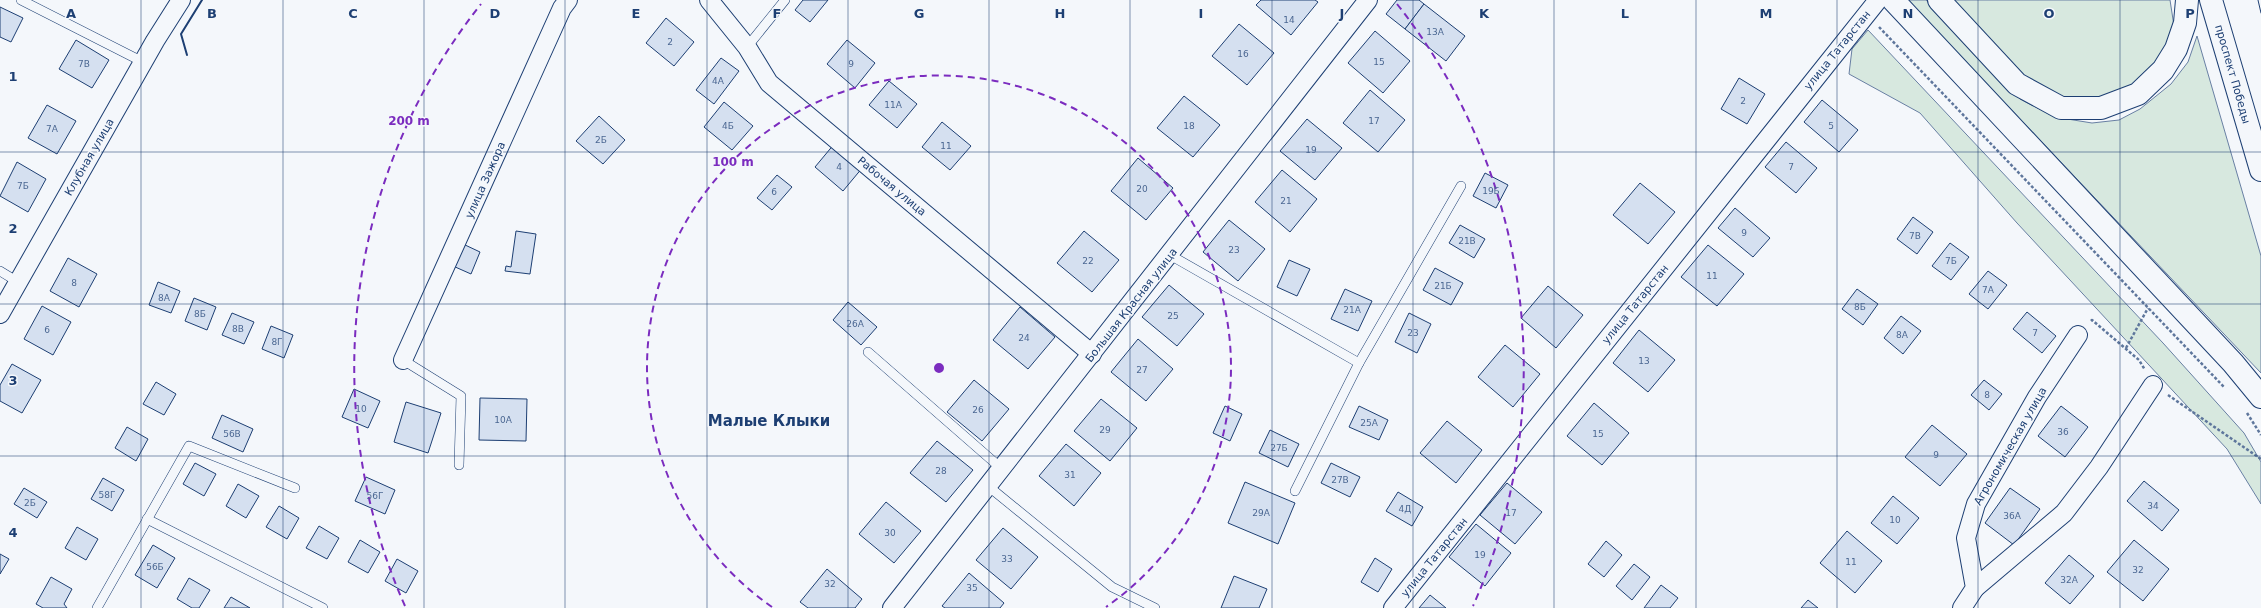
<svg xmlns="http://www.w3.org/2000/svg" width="2261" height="608" viewBox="0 0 2261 608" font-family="'DejaVu Sans',sans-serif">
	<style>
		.green { fill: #d7e8df; stroke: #687fa3 }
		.building { fill: #d5e0f0; stroke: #1d3f73 }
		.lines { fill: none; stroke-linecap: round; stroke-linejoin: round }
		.lane-casing { stroke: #1d3f73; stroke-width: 10 }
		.street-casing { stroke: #1d3f73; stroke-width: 20 }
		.primary-casing { stroke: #1d3f73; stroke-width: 24 }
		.path { stroke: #5e769c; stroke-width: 2.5; stroke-dasharray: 3 2; stroke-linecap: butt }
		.lane { stroke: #f4f7fb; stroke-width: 9 }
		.street { stroke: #f4f7fb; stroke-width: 18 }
		.primary { stroke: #f4f7fb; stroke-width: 22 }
		.tram { stroke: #1d3f73; stroke-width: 1 }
		.wall { stroke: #1d3f73; stroke-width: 2 }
		.grid { fill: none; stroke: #1d3f73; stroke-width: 1; stroke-opacity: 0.55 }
		.ring { fill: none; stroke: #7b2cbf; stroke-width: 2; stroke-dasharray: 7 5 }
		.labels { text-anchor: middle; stroke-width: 3; stroke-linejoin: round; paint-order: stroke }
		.number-label { font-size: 9px; fill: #4b6792 }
		.street-label { font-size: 11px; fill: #1d3f73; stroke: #f4f7fb }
		.district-label { font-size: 15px; font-weight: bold; fill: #1d3f73; stroke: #f4f7fb }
		.grid-label { font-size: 13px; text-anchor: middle; font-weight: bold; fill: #1d3f73; stroke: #f4f7fb; stroke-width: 3; stroke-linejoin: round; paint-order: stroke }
		.centre { fill: #7b2cbf; stroke: #f4f7fb; stroke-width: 2 }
		.ring-label { font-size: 12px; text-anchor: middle; font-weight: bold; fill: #7b2cbf; stroke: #f4f7fb; stroke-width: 3; stroke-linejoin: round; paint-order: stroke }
	</style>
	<rect width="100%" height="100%" fill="#f4f7fb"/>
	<g class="green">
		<path d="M1907,0H1926L2020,99L2055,117L2092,123L2119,120L2140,109L2171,84L2188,62L2197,36L2261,256V373Z"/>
		<path d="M1951,0H2170L2174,26L2164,54L2140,80L2107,98L2066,99L2027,78Z"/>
		<path d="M1868,30L2163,343L2244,433L2261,462V504L2227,449L2017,223L1920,113L1849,74L1852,49Z"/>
	</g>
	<g class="building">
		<path d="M803,0H828L810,22L795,10Z"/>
		<path d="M1261,0H1315L1318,2L1291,35L1256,5Z"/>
		<path d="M1397,0H1419L1424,4L1405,29L1386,14Z"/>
		<path d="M1424,4L1465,36L1446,61L1405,29Z"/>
		<path d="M0,7L23,18L11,42L0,37Z"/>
		<path d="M666,18L694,42L674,66L646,43Z"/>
		<path d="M1239,24L1274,53L1247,85L1212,56Z"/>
		<path d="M1375,31L1410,61L1383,93L1348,63Z"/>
		<path d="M76,40L109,60L92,88L59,69Z"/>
		<path d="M847,40L875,63L855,88L827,64Z"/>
		<path d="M721,58L739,71L714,104L696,90Z"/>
		<path d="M1739,78L1765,94L1747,124L1721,109Z"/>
		<path d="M889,81L917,104L897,128L869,105Z"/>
		<path d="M1370,90L1405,120L1378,152L1343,123Z"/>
		<path d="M1184,96L1220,125L1193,157L1157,128Z"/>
		<path d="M1822,100L1858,130L1839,152L1804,122Z"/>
		<path d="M724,102L753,126L732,150L704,127Z"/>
		<path d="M47,105L76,121L57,154L28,138Z"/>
		<path d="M599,116L625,140L603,164L576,141Z"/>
		<path d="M1307,119L1342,148L1315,180L1280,151Z"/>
		<path d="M942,122L971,146L950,170L922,147Z"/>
		<path d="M1786,142L1817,168L1796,193L1765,167Z"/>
		<path d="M835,143L863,167L843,191L815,167Z"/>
		<path d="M1138,158L1173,188L1146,220L1111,191Z"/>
		<path d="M17,162L46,179L28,212L0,196Z"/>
		<path d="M1282,170L1317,199L1290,232L1255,202Z"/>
		<path d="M1485,173L1508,185L1496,208L1473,196Z"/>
		<path d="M777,175L792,187L772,210L757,198Z"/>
		<path d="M1640,183L1675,212L1648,244L1613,215Z"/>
		<path d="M1735,208L1770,238L1753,257L1718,228Z"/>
		<path d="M1913,217L1933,232L1917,254L1897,239Z"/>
		<path d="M1229,220L1265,249L1238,281L1203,252Z"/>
		<path d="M1460,225L1485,239L1474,258L1449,243Z"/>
		<path d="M516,231L536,234L530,274L505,271L506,266L511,267Z"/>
		<path d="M1084,231L1119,260L1092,292L1057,263Z"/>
		<path d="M1950,243L1969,257L1951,280L1932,266Z"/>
		<path d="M463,244L480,252L471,274L453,266Z"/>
		<path d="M1708,245L1744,274L1717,306L1681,277Z"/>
		<path d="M68,258L97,274L79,307L50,291Z"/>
		<path d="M1289,260L1310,269L1297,296L1277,287Z"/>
		<path d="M1435,268L1463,283L1451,305L1423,290Z"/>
		<path d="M1988,271L2007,285L1988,309L1969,294Z"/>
		<path d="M158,282L180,291L171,313L149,305Z"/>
		<path d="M1169,285L1204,314L1177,346L1142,317Z"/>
		<path d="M1548,286L1583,315L1556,348L1521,318Z"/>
		<path d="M1345,289L1372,301L1358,331L1331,319Z"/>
		<path d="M1857,289L1878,304L1863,325L1842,309Z"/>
		<path d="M194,298L216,307L207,330L185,321Z"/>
		<path d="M848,302L877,327L861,345L833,320Z"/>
		<path d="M42,306L71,322L53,355L24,339Z"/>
		<path d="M1020,307L1055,337L1028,369L993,340Z"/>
		<path d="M2027,312L2056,336L2042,353L2013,329Z"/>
		<path d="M232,313L254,322L244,344L222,335Z"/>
		<path d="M1409,313L1431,324L1417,353L1395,342Z"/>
		<path d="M1901,316L1921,331L1903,354L1884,338Z"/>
		<path d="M271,326L293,335L284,358L262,349Z"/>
		<path d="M1639,330L1675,360L1648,392L1613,363Z"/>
		<path d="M1138,339L1173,369L1146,401L1111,372Z"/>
		<path d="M1505,345L1540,374L1513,407L1478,377Z"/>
		<path d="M12,364L41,380L22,413L0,401V385Z"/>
		<path d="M974,380L1009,409L982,441L947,412Z"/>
		<path d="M1984,380L2002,394L1989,410L1971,395Z"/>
		<path d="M156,382L176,394L164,415L143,404Z"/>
		<path d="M354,389L380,401L368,428L342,417Z"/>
		<path d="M480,398L527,399L526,441L479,440Z"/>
		<path d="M1101,399L1137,428L1110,461L1074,431Z"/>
		<path d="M406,402L441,413L428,453L394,442Z"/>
		<path d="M1594,403L1629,433L1602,465L1567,436Z"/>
		<path d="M1225,406L1242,414L1230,441L1213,433Z"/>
		<path d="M1359,406L1388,420L1379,440L1349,427Z"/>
		<path d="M2061,406L2088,427L2065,457L2038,436Z"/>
		<path d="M222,415L253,429L243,452L212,438Z"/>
		<path d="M1447,421L1482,450L1456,483L1420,453Z"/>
		<path d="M1932,425L1967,454L1940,486L1905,457Z"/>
		<path d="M127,427L148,439L136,461L115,448Z"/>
		<path d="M1270,430L1299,444L1288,467L1259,453Z"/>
		<path d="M937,441L973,470L946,502L910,473Z"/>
		<path d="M1066,444L1101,473L1074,506L1039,476Z"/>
		<path d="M195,463L216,474L204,496L183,484Z"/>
		<path d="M1331,463L1360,477L1350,497L1321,483Z"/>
		<path d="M366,477L395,490L385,514L355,501Z"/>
		<path d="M103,478L124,490L112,511L91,499Z"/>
		<path d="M2144,481L2179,510L2162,531L2127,501Z"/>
		<path d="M1245,482L1295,503L1278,544L1228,523Z"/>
		<path d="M1507,483L1542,512L1515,544L1480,515Z"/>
		<path d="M238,484L259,496L246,518L226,506Z"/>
		<path d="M24,488L47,502L37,518L14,504Z"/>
		<path d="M2010,488L2040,509L2014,545L1985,523Z"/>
		<path d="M1398,492L1423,507L1412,526L1386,511Z"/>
		<path d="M1893,496L1919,518L1897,544L1871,523Z"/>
		<path d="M886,502L921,531L894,563L859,534Z"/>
		<path d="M279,506L299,518L287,539L266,527Z"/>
		<path d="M1476,524L1511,553L1485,586L1449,557Z"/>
		<path d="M319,526L339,538L327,559L306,548Z"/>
		<path d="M77,527L98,539L86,560L65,548Z"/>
		<path d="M1003,528L1038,557L1011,589L976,560Z"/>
		<path d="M1847,531L1882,561L1855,593L1820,563Z"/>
		<path d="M360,540L380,552L368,573L348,562Z"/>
		<path d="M2134,540L2169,569L2143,601L2107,572Z"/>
		<path d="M1606,541L1622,555L1604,577L1588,564Z"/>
		<path d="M153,545L175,558L157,588L135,575Z"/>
		<path d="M0,554L9,559L0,574Z"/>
		<path d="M2069,555L2094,576L2070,604L2045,583Z"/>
		<path d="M1375,558L1392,569L1378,592L1361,582Z"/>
		<path d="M397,559L418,571L406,593L385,581Z"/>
		<path d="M1634,564L1650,577L1632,600L1616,586Z"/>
		<path d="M827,569L862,599L855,608H808L800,602Z"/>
		<path d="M969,573L1004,603L1000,608H945L942,606Z"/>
		<path d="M1234,576L1267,589L1259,608H1221Z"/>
		<path d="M51,577L72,589L64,604L67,608H43L36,604Z"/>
		<path d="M189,578L210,590L199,608H192L177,599Z"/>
		<path d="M1661,585L1678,598L1670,608H1644Z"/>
		<path d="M1430,595L1446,608H1419Z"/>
		<path d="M231,597L250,608H224Z"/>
		<path d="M1808,600L1818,608H1801Z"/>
	</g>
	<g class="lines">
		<defs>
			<g id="lane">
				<path d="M21,0L143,62"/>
				<path d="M747,47L785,0"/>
				<path d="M1170,255L1359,363"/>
				<path d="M0,271L18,282"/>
				<path d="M868,352L1002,469"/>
				<path d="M403,360L461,396L459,465"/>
				<path d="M988,486L1112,587L1155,608"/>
				<path d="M1295,491L1359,363L1461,186"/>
				<path d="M147,519L323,608"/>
				<path d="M97,608L189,446L295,488"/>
			</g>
			<g id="street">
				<path d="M709,0L747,47L769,83L1092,354"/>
				<path d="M0,314L155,41L181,0"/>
				<path d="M403,360L562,8L568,0"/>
				<path d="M1975,588L2064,513L2099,467L2153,385"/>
				<path d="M892,608L1368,0"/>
				<path d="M1393,608L1878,0"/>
				<path d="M1962,608L1975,588L1966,538L1976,504L2037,397L2078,335"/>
			</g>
			<g id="primary">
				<path d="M1893,0L2233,363L2261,397"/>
				<path d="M1939,0L2017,84L2061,108H2101L2138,94L2163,70L2176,49L2185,23L2187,0"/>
				<path d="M2211,0L2261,170"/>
			</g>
		</defs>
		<use href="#lane" class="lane-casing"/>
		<use href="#street" class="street-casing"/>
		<use href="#primary" class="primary-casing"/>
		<g class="path">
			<path d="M1879,27L2224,387"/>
			<path d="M2091,321L2092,320L2139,360L2145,370"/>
			<path d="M2126,348L2148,308"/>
			<path d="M2168,395L2261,459"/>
			<path d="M2247,413L2261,435"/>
		</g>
		<use href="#lane" class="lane"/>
		<use href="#street" class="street"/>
		<use href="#primary" class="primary"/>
		<path class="tram" d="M2258,0L2261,13"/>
		<path class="wall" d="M187,55L181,34L202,0"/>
	</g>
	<path class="grid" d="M141,0V608M283,0V608M424,0V608M565,0V608M707,0V608M848,0V608M989,0V608M1130,0V608M1272,0V608M1413,0V608M1554,0V608M1696,0V608M1837,0V608M1978,0V608M2120,0V608M0,152H2261M0,304H2261M0,456H2261"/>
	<g class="ring">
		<path d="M772 607A292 292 0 1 1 1106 607"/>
		<path d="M405 606A585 585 0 0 1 481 4M1397 4A585 585 0 0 1 1473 606"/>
	</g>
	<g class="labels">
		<g class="number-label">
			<text x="1289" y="23">14</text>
			<text x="1435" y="35">13А</text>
			<text x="670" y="45">2</text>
			<text x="1243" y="57">16</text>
			<text x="1379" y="65">15</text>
			<text x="84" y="67">7В</text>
			<text x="851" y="67">9</text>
			<text x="718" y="84">4А</text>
			<text x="1743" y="104">2</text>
			<text x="893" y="108">11А</text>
			<text x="1374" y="124">17</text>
			<text x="728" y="129">4Б</text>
			<text x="1189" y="129">18</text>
			<text x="1831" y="129">5</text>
			<text x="52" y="132">7А</text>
			<text x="601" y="143">2Б</text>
			<text x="946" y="149">11</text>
			<text x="1311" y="153">19</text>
			<text x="839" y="170">4</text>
			<text x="1791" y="170">7</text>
			<text x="23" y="189">7Б</text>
			<text x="1142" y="192">20</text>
			<text x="1491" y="194">19Б</text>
			<text x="774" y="195">6</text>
			<text x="1286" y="204">21</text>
			<text x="1744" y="236">9</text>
			<text x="1915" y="239">7В</text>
			<text x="1467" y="244">21В</text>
			<text x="1234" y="253">23</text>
			<text x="1088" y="264">22</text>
			<text x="1951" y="264">7Б</text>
			<text x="1712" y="279">11</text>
			<text x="74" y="286">8</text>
			<text x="1443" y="289">21Б</text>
			<text x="1988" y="293">7А</text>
			<text x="164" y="301">8А</text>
			<text x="1860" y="310">8Б</text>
			<text x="1352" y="313">21А</text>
			<text x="200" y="317">8Б</text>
			<text x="1173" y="319">25</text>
			<text x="855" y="327">26А</text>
			<text x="238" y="332">8В</text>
			<text x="47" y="333">6</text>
			<text x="1413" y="336">23</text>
			<text x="2035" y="336">7</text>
			<text x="1902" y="338">8А</text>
			<text x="1024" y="341">24</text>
			<text x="277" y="345">8Г</text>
			<text x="1644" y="364">13</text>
			<text x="1142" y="373">27</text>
			<text x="1987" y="398">8</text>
			<text x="361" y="412">10</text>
			<text x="978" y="413">26</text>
			<text x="503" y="423">10А</text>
			<text x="1369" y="426">25А</text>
			<text x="1105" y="433">29</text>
			<text x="2063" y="435">36</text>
			<text x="232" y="437">56В</text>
			<text x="1598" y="437">15</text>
			<text x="1279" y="451">27Б</text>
			<text x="1936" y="458">9</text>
			<text x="941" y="474">28</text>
			<text x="1070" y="478">31</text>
			<text x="1340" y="483">27В</text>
			<text x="107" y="498">58Г</text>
			<text x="375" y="499">56Г</text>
			<text x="30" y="506">2Б</text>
			<text x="2153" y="509">34</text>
			<text x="1405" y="512">4Д</text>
			<text x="1261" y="516">29А</text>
			<text x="1511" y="516">17</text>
			<text x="2012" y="519">36А</text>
			<text x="1895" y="523">10</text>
			<text x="890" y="536">30</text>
			<text x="1480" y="558">19</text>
			<text x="1007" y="562">33</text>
			<text x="1851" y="565">11</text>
			<text x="155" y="570">56Б</text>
			<text x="2138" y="573">32</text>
			<text x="2069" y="583">32А</text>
			<text x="830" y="587">32</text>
			<text x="972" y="591">35</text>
		</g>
		<g class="street-label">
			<text transform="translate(1837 50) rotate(-51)" y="4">улица Татарстан</text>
			<text transform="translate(2233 74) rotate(74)" y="4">проспект Победы</text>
			<text transform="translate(89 157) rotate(-60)" y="4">Клубная улица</text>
			<text transform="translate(485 180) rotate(-66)" y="4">улица Зажора</text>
			<text transform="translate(892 186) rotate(40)" y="4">Рабочая улица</text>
			<text transform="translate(1635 304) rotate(-51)" y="4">улица Татарстан</text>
			<text transform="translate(1131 305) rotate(-52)" y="4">Большая Красная улица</text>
			<text transform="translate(2010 446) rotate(-60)" y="4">Агрономическая улица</text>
			<text transform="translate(1434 557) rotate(-51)" y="4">улица Татарстан</text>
		</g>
		<g class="district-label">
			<text x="769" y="426">Малые Клыки</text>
		</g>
	</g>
	<g class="grid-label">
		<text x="71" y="18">A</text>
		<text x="212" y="18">B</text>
		<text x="353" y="18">C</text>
		<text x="495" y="18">D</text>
		<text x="636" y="18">E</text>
		<text x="777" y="18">F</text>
		<text x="919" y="18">G</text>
		<text x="1060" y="18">H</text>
		<text x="1201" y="18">I</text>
		<text x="1342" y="18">J</text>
		<text x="1484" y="18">K</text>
		<text x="1625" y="18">L</text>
		<text x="1766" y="18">M</text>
		<text x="1908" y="18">N</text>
		<text x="2049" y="18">O</text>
		<text x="2190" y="18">P</text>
		<text x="13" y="81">1</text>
		<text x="13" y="233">2</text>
		<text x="13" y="385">3</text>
		<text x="13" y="537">4</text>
	</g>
	<circle cx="939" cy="368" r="6" class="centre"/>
	<g class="ring-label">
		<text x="409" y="125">200 m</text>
		<text x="733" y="166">100 m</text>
	</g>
</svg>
